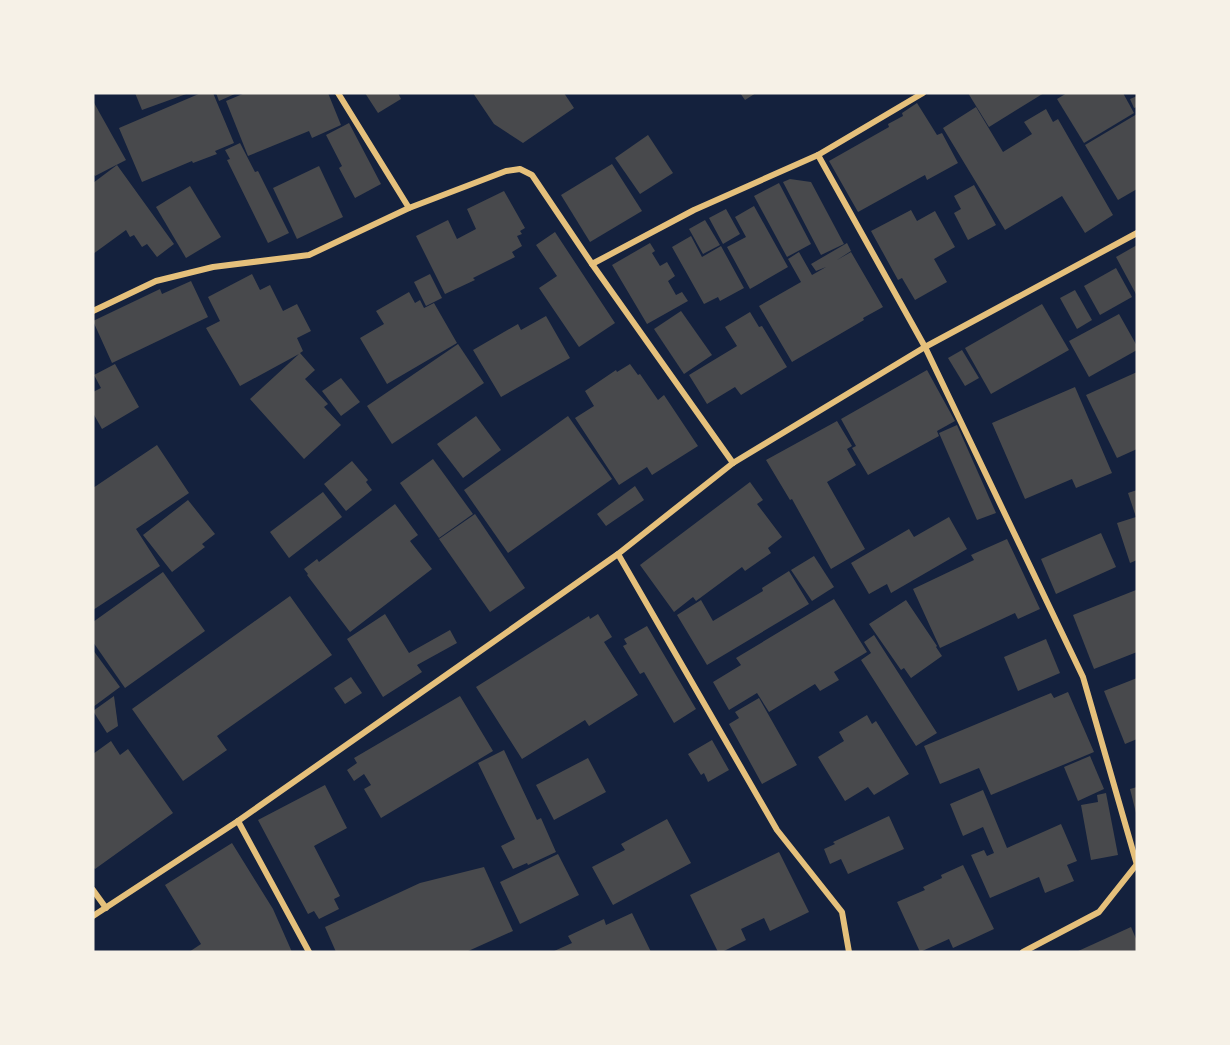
<svg xmlns="http://www.w3.org/2000/svg" width="1230" height="1045" viewBox="0 0 1230 1045" font-family="Figtree,sans-serif">
	<style>
		.building { fill: #48494c }
		.lines { fill: none; stroke-linecap: round; stroke-linejoin: round }
		.minor { stroke: #e5c07b; stroke-width: 6 }
	</style>
	<rect width="100%" height="100%" fill="#14213d"/>
	<g class="building">
		<path d="M135,93H189L142,110Z"/>
		<path d="M201,93H213L234,143L215,151L217,154L193,163L192,161L142,182L119,128Z"/>
		<path d="M216,93H237L219,101Z"/>
		<path d="M245,93H328L341,125L312,138L309,131L248,156L226,101Z"/>
		<path d="M365,93H398L401,99L378,113Z"/>
		<path d="M473,93H564L574,108L523,143L494,124Z"/>
		<path d="M740,93H756L745,100Z"/>
		<path d="M968,93H1044L989,127Z"/>
		<path d="M1067,93H1123L1134,113L1084,143L1057,99Z"/>
		<path d="M1137,96V107L1134,108L1130,99Z"/>
		<path d="M93,101L126,160L95,176L93,173Z"/>
		<path d="M917,103L937,135L942,133L958,163L927,180L925,175L858,212L829,161L889,127L888,124L903,116L902,113Z"/>
		<path d="M976,107L1003,152L1032,134L1024,122L1046,109L1053,122L1058,119L1113,215L1085,233L1062,196L1005,230L943,128Z"/>
		<path d="M1137,114V189L1118,200L1085,145Z"/>
		<path d="M349,123L381,184L355,198L339,168L342,166L326,135Z"/>
		<path d="M648,135L673,173L640,194L615,158Z"/>
		<path d="M240,143L255,172L258,171L289,233L268,243L227,160L230,159L225,150Z"/>
		<path d="M612,164L642,211L590,242L561,195Z"/>
		<path d="M117,165L174,244L157,257L147,244L142,247L134,235L130,237L126,230L93,254V183Z"/>
		<path d="M319,166L343,217L297,239L273,188Z"/>
		<path d="M790,179L811,182L844,244L821,255L783,182Z"/>
		<path d="M779,183L811,244L787,257L754,196Z"/>
		<path d="M974,185L996,225L968,240L954,213L961,209L954,196Z"/>
		<path d="M190,186L221,237L186,258L156,207Z"/>
		<path d="M504,191L525,228L520,231L522,234L517,236L522,246L512,252L515,257L473,278L475,280L445,294L416,236L448,220L457,239L476,229L467,209Z"/>
		<path d="M754,206L788,267L750,289L727,247L746,237L735,217Z"/>
		<path d="M726,209L740,234L723,244L709,218Z"/>
		<path d="M911,210L917,221L935,211L955,247L934,259L947,282L915,300L902,278L898,280L871,231Z"/>
		<path d="M705,220L720,245L703,254L689,229Z"/>
		<path d="M555,232L615,323L579,347L539,288L557,276L536,245Z"/>
		<path d="M691,236L702,257L721,246L744,288L720,301L718,297L704,304L672,247Z"/>
		<path d="M650,243L655,251L652,253L660,266L667,262L675,276L668,281L676,295L682,292L688,301L647,324L612,265Z"/>
		<path d="M847,243L851,251L837,260L851,252L883,307L863,318L864,320L792,362L759,306L801,282L788,259L799,252L812,275L826,267L816,271L811,264Z"/>
		<path d="M1137,245V296L1116,257Z"/>
		<path d="M1116,268L1132,297L1100,315L1084,286Z"/>
		<path d="M252,274L260,290L270,285L283,311L297,304L311,331L297,338L303,351L300,353L315,370L305,379L328,404L324,407L341,425L304,459L250,399L299,354L240,386L206,328L220,321L208,297Z"/>
		<path d="M430,274L442,298L426,306L414,282Z"/>
		<path d="M191,281L208,317L112,363L93,321L160,289L162,294Z"/>
		<path d="M1075,290L1092,320L1077,329L1060,298Z"/>
		<path d="M409,292L415,303L420,300L424,308L434,303L457,343L387,384L360,338L384,324L376,311Z"/>
		<path d="M1042,304L1069,350L991,394L965,348Z"/>
		<path d="M681,311L712,355L684,374L654,329Z"/>
		<path d="M750,312L759,327L762,326L787,367L741,395L735,387L707,404L689,375L737,346L725,327Z"/>
		<path d="M1119,314L1137,346V350L1089,377L1069,341Z"/>
		<path d="M546,316L570,358L501,397L473,350L518,324L521,330Z"/>
		<path d="M458,344L484,383L392,444L367,406Z"/>
		<path d="M962,350L979,378L965,386L948,358Z"/>
		<path d="M115,364L139,407L102,429L93,413V392L101,388L94,375Z"/>
		<path d="M630,364L638,375L640,374L658,400L664,395L698,446L652,475L647,467L619,485L575,418L594,406L585,391L616,370L617,372Z"/>
		<path d="M927,370L955,421L937,431L939,436L868,475L852,448L856,446L841,419Z"/>
		<path d="M1137,372V449L1117,458L1086,395Z"/>
		<path d="M341,378L360,402L341,416L322,391Z"/>
		<path d="M1075,387L1112,473L1076,488L1072,479L1025,499L992,423Z"/>
		<path d="M476,416L501,450L463,478L437,444Z"/>
		<path d="M568,416L612,479L508,553L464,490Z"/>
		<path d="M837,421L852,446L847,449L856,465L827,482L865,549L831,569L792,499L790,500L766,460Z"/>
		<path d="M957,425L996,513L977,520L939,433Z"/>
		<path d="M157,445L189,493L136,529L160,566L93,610V488Z"/>
		<path d="M433,459L473,514L439,538L400,483Z"/>
		<path d="M352,461L368,480L366,482L372,490L346,511L324,484Z"/>
		<path d="M750,482L763,500L757,504L782,537L768,548L771,553L745,571L742,567L696,601L693,597L674,612L640,565Z"/>
		<path d="M635,486L644,500L606,526L597,514Z"/>
		<path d="M1137,490V560L1130,563L1117,523L1136,517L1128,493Z"/>
		<path d="M323,492L342,517L289,558L270,532Z"/>
		<path d="M188,500L215,534L202,544L205,547L172,572L143,535Z"/>
		<path d="M395,504L418,535L410,541L432,569L350,632L307,575L308,574L304,569L317,559L319,562Z"/>
		<path d="M475,514L525,588L490,612L439,539Z"/>
		<path d="M949,517L967,549L891,593L887,584L869,594L851,563L909,529L914,537Z"/>
		<path d="M1101,533L1116,567L1056,594L1041,559Z"/>
		<path d="M1007,539L1040,609L1018,619L1015,613L940,648L913,589L974,560L971,555Z"/>
		<path d="M814,556L834,587L812,601L791,570Z"/>
		<path d="M789,571L809,604L707,665L677,615L701,600L713,621L763,591L762,588Z"/>
		<path d="M163,572L205,631L125,688L93,642V622Z"/>
		<path d="M1136,590L1137,652L1094,669L1073,615Z"/>
		<path d="M290,596L332,655L217,736L227,750L183,781L132,709Z"/>
		<path d="M834,599L867,652L834,672L839,680L820,691L815,684L769,712L757,693L729,710L713,682L741,665L736,658Z"/>
		<path d="M906,600L937,646L936,647L942,656L911,678L904,668L901,670L869,624Z"/>
		<path d="M385,614L409,653L450,630L457,643L417,665L422,672L383,697L347,639Z"/>
		<path d="M598,614L612,637L604,642L638,695L589,726L585,720L522,759L476,687L589,616L590,619Z"/>
		<path d="M647,626L696,709L674,723L644,672L640,674L623,646L627,644L624,639Z"/>
		<path d="M874,635L937,733L916,746L861,660L871,653L864,642Z"/>
		<path d="M1046,639L1060,673L1018,691L1004,657Z"/>
		<path d="M93,650L120,687L93,707Z"/>
		<path d="M351,677L362,693L345,704L334,688Z"/>
		<path d="M1137,678V739L1125,744L1104,691Z"/>
		<path d="M1068,692L1094,752L991,795L979,768L940,784L924,746L1051,693L1054,698Z"/>
		<path d="M114,696L118,726L107,733L93,711Z"/>
		<path d="M460,696L493,751L381,818L364,789L371,785L364,774L354,781L347,770L357,763L354,758Z"/>
		<path d="M759,698L797,765L762,784L729,724L739,718L735,712Z"/>
		<path d="M867,715L872,724L876,721L909,774L874,795L868,787L845,801L818,757L844,741L839,732Z"/>
		<path d="M712,740L729,770L708,782L704,773L701,775L688,754Z"/>
		<path d="M111,741L120,755L128,749L173,813L95,869L93,867V754Z"/>
		<path d="M504,750L537,820L541,818L556,852L528,865L527,863L513,869L501,846L515,839L478,763Z"/>
		<path d="M1090,756L1104,789L1078,801L1064,767Z"/>
		<path d="M588,758L606,792L554,820L536,785Z"/>
		<path d="M325,785L347,828L314,846L340,896L334,899L339,909L319,919L314,911L308,914L258,820Z"/>
		<path d="M1137,787V813H1136L1130,789Z"/>
		<path d="M983,790L1007,848L1061,824L1077,861L1067,865L1074,881L1045,893L1039,877L990,898L971,855L984,850L987,856L994,853L983,827L963,836L950,804Z"/>
		<path d="M1106,793L1118,855L1091,860L1081,805L1098,802L1097,795Z"/>
		<path d="M889,816L904,849L848,874L841,859L830,864L824,849L835,844L833,842Z"/>
		<path d="M667,819L691,863L613,905L592,867L625,850L621,844Z"/>
		<path d="M232,843L273,909L292,952H189L201,944L165,885Z"/>
		<path d="M779,852L809,912L770,931L764,918L741,929L746,940L722,952H718L690,895Z"/>
		<path d="M558,854L579,895L520,924L500,882Z"/>
		<path d="M963,865L994,929L953,948L949,939L920,952L897,902L925,890L923,887L942,878L941,875Z"/>
		<path d="M484,867L513,931L466,952H336L325,927L420,883Z"/>
		<path d="M632,913L651,952H552L572,943L568,936L604,919L606,925Z"/>
		<path d="M1131,927L1137,941V952H1076Z"/>
	</g>
	<g class="lines">
		<g class="minor">
			<path d="M338,93L409,208L506,171L520,169L532,175L592,264L733,463"/>
			<path d="M818,155L925,347L1083,677L1137,865"/>
			<path d="M592,264L694,210L818,155L923,93"/>
			<path d="M93,311L156,281L213,267L309,255L409,208"/>
			<path d="M618,554L777,830L842,912L849,952"/>
			<path d="M238,821L309,952"/>
			<path d="M93,890L106,908"/>
			<path d="M93,916L238,821L459,666L618,554L733,463L925,347L1137,233"/>
			<path d="M1023,952L1099,912L1137,864"/>
		</g>
	</g>
	<rect width="1230" height="1045" fill="none" stroke="#f6f1e7" stroke-width="189"/>
</svg>
